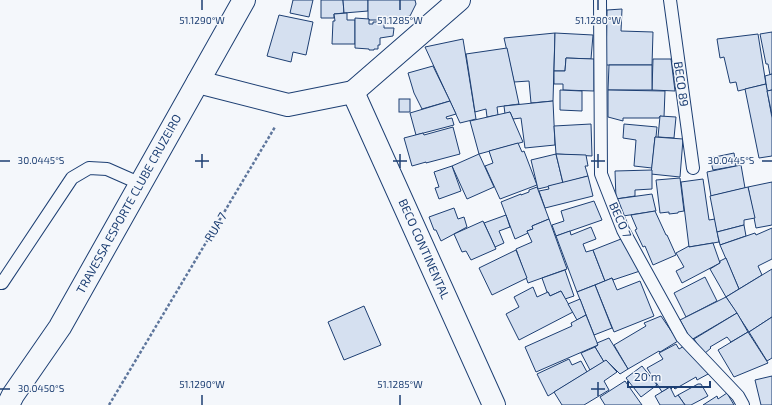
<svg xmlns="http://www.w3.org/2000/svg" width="772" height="405" viewBox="0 0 772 405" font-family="'Exo 2',sans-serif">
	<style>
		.building { fill: #d5e0f0; stroke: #1d3f73 }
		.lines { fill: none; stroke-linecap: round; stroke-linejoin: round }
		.lane-casing { stroke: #1d3f73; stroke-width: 14 }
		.street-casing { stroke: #1d3f73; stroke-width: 24 }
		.secondary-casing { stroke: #1d3f73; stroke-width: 24 }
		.path { stroke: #5e769c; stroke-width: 2.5; stroke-dasharray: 3 2; stroke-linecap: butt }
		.lane { stroke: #f4f7fb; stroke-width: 12 }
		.street { stroke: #f4f7fb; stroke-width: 22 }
		.secondary { stroke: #f4f7fb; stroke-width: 22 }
		.ticks { fill: none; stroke: #1d3f73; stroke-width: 1.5 }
		.labels { text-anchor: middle; stroke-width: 3; stroke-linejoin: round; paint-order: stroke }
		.street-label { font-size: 12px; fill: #1d3f73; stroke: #f4f7fb }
		.ticks-label { font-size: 10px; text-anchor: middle; fill: #1d3f73; stroke: #f4f7fb; stroke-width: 3; stroke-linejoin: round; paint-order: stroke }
	</style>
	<rect width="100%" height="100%" fill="#f4f7fb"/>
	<g class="building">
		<path d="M293,0H313L309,17L290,13Z"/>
		<path d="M321,0H343L344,13L334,14V18H321Z"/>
		<path d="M343,0H368V11L344,13Z"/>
		<path d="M368,0H415L416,4L410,16L385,19V20H369V19H368Z"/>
		<path d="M622,9L621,31L653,32L652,65H606L607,10Z"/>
		<path d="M347,13V20H355V44H332L333,21H335L334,14Z"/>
		<path d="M279,15L313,22L306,55L293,52L291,62L267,56Z"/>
		<path d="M355,18L369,19V24H373V22H384V28H394L393,36L380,38V45H378V49H374V50H369V49L355,48Z"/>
		<path d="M772,32V74L770,75L768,64H766L760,34Z"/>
		<path d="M555,33L553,101L531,103L529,81L514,82L504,38Z"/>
		<path d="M555,33L593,35L591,59L566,58L565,71H554Z"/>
		<path d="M758,34L766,84L738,91L736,82L730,83L724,57L720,58L717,39Z"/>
		<path d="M463,39L476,119L460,123L425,47Z"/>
		<path d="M507,48L519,104L497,107L498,115L487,117L486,109L475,112L466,54Z"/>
		<path d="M566,58L594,59V91L563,90V84H554V71H565Z"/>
		<path d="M653,59H671L675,91L652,90Z"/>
		<path d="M609,65H652V90H608Z"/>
		<path d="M433,66L450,101L422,109L414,93L408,73Z"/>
		<path d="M772,74V90L767,91L765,76Z"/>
		<path d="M766,84L772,118V156L759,158L745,89Z"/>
		<path d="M560,90L582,91V111L560,110Z"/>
		<path d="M608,90L665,91L664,117L660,116L659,118H623V121L608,117Z"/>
		<path d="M772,90V115L767,91Z"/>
		<rect x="399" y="99" width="11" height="13"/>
		<path d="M450,101L456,114L446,117L447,119L452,118L454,125L416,135L410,113Z"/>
		<path d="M553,101L555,145L525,148L521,118L513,119L510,112L505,114L504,106Z"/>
		<path d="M510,112L523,142L479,154L470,121Z"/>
		<path d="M660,116L676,117L674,138L658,137Z"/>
		<path d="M591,124L592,156L556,154L554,126Z"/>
		<path d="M624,124L657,127L656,137H655L652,168L634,166L636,140L623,138Z"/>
		<path d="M453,127L460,154L426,163V162L412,166L404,138L423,133L424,135Z"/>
		<path d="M655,137L683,139L680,177L651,174Z"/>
		<path d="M518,143L522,152L524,151L537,185L500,199L485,166L493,163L489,151Z"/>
		<path d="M734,153L736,166L713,170L710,158Z"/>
		<path d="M479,154L494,187L467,199L452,166Z"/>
		<path d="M556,154L563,183L538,189L531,160Z"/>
		<path d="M556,154L586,155L588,166H585L588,176L563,183Z"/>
		<path d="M741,165L745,188L711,196L707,172Z"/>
		<path d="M452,166L461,191L439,199L435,188L439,187L434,172Z"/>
		<path d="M652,170V189L635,190V196L616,199L615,171Z"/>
		<path d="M588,176L593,196L545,208L539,191L549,189L548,186Z"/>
		<path d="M680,178L684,211L678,212V213L669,214V212L660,213L656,180Z"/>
		<path d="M703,179L709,220L715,219L719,242L689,247L681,182Z"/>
		<path d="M772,182V225L756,228L748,187Z"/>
		<path d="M537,187L549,219L532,226L533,229L527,231L528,233L515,239L501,202L521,194V195L529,192V190Z"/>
		<path d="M748,187L755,218L744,220V225L717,232L710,196Z"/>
		<path d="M652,194L656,211L623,216L616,199Z"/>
		<path d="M594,201L602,220L556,236L552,225L564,221L561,211Z"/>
		<path d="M454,208L458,219L464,217L467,227L441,241L436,230H434L429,217Z"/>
		<path d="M655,211L666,235H667L676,255L653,265L645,246L643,247L635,230L637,229L631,215Z"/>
		<path d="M506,215L510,227L499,231L504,243L495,247L484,223Z"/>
		<path d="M549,219L567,269L528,283L516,249L532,242L527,231L533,229L532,226Z"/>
		<path d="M483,221L496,249L471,260L466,251L462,252L454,234Z"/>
		<path d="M744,225L746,236L720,245L717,232Z"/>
		<path d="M591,227L596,239L583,244L586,252L593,250L605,281L577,292L556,236L570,231L571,235Z"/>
		<path d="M772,228V259L758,266L762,275L739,289L720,245L755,233L756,235Z"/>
		<path d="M621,239L640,271L613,280L612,278L605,281L593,250Z"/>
		<path d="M713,243L720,263L682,283L676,271L684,267L676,253L689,246V247Z"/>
		<path d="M516,250L527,278L492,295L479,268Z"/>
		<path d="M726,258L739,289L726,297L710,269L720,263V261Z"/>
		<path d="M772,269V317L749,332L726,297Z"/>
		<path d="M565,270L574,296L565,299L561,291L550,296L548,292H547L542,278Z"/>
		<path d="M705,277L717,301L686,317L674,293Z"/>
		<path d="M612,278L617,290L640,281L654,316L614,332L595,285Z"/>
		<path d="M595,285L612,328L594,335L577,292Z"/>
		<path d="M533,287L537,297L548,292L550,296L561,291L573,312L519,340L506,314L519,307L514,297Z"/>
		<path d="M726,297L737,313L691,340L680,320Z"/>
		<path d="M580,299L586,315L577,320L568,304Z"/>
		<path d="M364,306L381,345L344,360L328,322Z"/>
		<path d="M737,313L748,332L731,342L727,337L710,347L711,348L704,354L694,339Z"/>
		<path d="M586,315L598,345L536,372L525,347L572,326L571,323Z"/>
		<path d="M661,316L678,341L660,352L659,351L628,369L614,345L646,326L644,323Z"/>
		<path d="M772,317V358L767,361L749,332Z"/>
		<path d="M748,332L768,363L734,377L718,350Z"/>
		<path d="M609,338L628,369L620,374L606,360L604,362L595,347L598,345L597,343Z"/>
		<path d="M676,344L679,349L686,345L710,373L697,380L696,377L675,389L673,387L671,389L670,387L662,392L647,368L663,359L659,353Z"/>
		<path d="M595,347L604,362L590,370L581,353Z"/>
		<path d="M569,359L572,365L581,361L587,372L548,396L537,374Z"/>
		<path d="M606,360L617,372L604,381L609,390L584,405H562L554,392Z"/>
		<path d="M642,366L657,385L641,397L626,378Z"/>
		<path d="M772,376V405H761L755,380Z"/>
		<path d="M625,381L642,405H605L600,397Z"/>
		<path d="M698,384H701L708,396L691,405H685L678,395Z"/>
		<path d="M670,387L675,397L678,395L685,405H660L655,396Z"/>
		<path d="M727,393L734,405H703L717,396L718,399Z"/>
	</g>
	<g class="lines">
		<defs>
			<g id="lane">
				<path d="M600,0L601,174L623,230L682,337L738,396L743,405"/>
				<path d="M670,0L693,168"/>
				<path d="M0,283H2L72,178L89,168L107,169L141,184"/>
			</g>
			<g id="street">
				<path d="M198,82L288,105L353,92"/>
				<path d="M353,92L494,405"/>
				<path d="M353,92L459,0"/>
			</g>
			<path id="secondary" d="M8,405L13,395L60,327L244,0"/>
		</defs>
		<use href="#lane" class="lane-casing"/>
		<use href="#street" class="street-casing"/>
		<use href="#secondary" class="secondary-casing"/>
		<path class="path" d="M109,405L275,127"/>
		<use href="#lane" class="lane"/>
		<use href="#street" class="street"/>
		<use href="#secondary" class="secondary"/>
	</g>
	<path class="ticks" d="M202,0V10M400,0V10M598,0V10M202,154V168M400,154V168M598,154V168M0,161H10M195,161H209M393,161H407M591,161H605M762,161H772M598,382V396M0,389H10M591,389H605M202,395V405M400,395V405"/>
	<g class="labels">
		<g class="street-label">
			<text transform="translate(681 84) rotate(82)" y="4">BECO 89</text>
			<text transform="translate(129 204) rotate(-61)" y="4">TRAVESSA ESPORTE CLUBE CRUZEIRO</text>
			<text transform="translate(620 220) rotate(66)" y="4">BECO 7</text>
			<text transform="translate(216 227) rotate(-59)" y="4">RUA 7</text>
			<text transform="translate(424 249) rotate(66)" y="4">BECO CONTINENTAL</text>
		</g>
	</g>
	<g class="ticks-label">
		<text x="202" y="24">51.1290°W</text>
		<text x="400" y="24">51.1285°W</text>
		<text x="598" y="24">51.1280°W</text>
		<text x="41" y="164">30.0445°S</text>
		<text x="731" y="164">30.0445°S</text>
		<text x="202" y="388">51.1290°W</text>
		<text x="400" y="388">51.1285°W</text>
		<text x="41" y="392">30.0450°S</text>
	</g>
	<path d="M628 381v6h82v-6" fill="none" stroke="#1d3f73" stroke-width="2"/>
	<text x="634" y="381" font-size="12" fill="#1d3f73" stroke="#f4f7fb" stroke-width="3" paint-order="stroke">20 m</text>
</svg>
